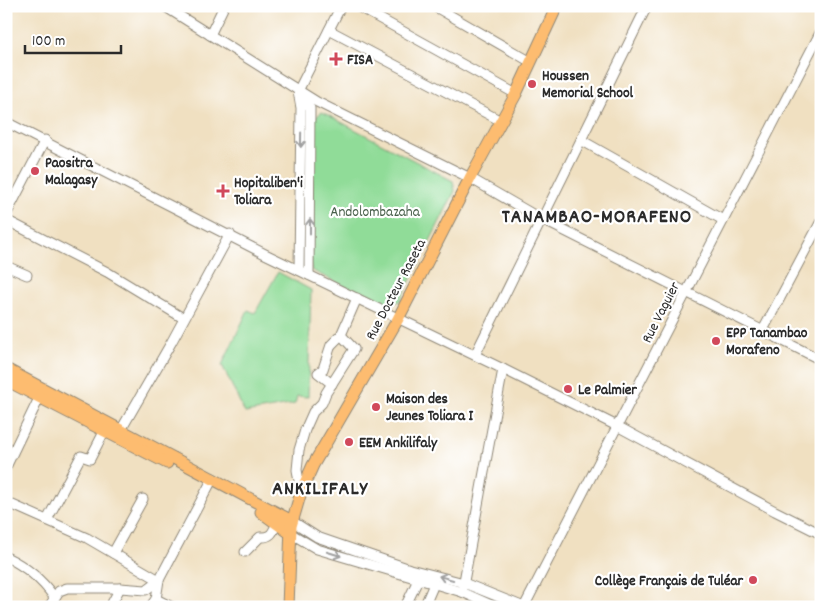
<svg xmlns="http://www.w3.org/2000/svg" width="827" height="613" viewBox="0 0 827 613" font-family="Dekko,sans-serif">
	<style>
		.green { fill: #90dc98; stroke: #5e8462 }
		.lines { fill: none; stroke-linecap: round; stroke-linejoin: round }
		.minor-casing { stroke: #8e8676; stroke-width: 11 }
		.major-casing { stroke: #8e8676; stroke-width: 13 }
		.minor { stroke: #fff; stroke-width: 9 }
		.major { stroke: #fdbc6f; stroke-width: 11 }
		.oneway { stroke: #a0a0a0 }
		.poi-dot { fill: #d1495b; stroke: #fff; stroke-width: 2 }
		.labels { text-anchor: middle; stroke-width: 4.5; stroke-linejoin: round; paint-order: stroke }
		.poi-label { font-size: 15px; font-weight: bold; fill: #2b2b2b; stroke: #fff; text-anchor: start }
		.park-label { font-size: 15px; fill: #49604c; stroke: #fff }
		.street-label { font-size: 15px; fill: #2b2b2b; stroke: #fff }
		.district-label { font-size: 20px; font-weight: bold; letter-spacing: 1px; fill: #2b2b2b; stroke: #fff }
	</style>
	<rect width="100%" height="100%" fill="#fff"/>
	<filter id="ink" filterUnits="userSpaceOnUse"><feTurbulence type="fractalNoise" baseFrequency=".02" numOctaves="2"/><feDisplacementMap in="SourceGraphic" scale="10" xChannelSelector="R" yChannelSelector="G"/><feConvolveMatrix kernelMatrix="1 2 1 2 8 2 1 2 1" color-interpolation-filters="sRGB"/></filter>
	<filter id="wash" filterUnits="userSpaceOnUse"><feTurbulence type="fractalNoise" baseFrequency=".0096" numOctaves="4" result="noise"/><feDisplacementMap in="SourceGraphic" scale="20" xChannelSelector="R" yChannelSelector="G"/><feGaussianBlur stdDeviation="1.12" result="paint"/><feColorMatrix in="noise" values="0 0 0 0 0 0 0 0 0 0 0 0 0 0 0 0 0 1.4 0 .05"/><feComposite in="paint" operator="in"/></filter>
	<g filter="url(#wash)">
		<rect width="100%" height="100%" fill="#f0e0c1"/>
		<g class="green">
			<path d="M322,112L453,181L455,191L400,301L385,306L311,270L313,119Z"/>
			<path d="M278,272L311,290L308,397L297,396L295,404L245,413L222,365L248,310L255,313Z"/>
		</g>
	</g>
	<g filter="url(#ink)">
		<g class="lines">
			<defs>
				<g id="minor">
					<path d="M164,6L317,102L470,178L541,219L821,360"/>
					<path d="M357,6L516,94"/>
					<path d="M434,6L531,62"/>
					<path d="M329,30L501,121"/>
					<path d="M210,35L224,6"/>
					<path d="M300,94L310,108L309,275"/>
					<path d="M6,122L265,254L503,369L617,426L775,511L821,534"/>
					<path d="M581,140L723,220"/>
					<path d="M6,215L45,140"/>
					<path d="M6,220L107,272L183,318"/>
					<path d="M6,266L27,275"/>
					<path d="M299,270L301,108L298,91L341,6"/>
					<path d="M762,332L821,221"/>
					<path d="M475,355L647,6"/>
					<path d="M332,384L318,373L323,369L331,345L341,335L357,298"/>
					<path d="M121,430L171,343L230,234"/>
					<path d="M6,467L42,392"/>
					<path d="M301,492L297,470L299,450L305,430L313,412L322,403L326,393L354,349L341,335"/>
					<path d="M6,502L87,538L159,580"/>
					<path d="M47,520L81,456L90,459L104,432"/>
					<path d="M292,521L317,537L410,569L464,583L524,607L821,31"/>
					<path d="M290,533L317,549L462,592L496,607"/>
					<path d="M245,552L260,537C271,538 273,532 277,523"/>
					<path d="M113,553L143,499"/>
					<path d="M6,557C25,566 42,580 54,597"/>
					<path d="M462,592L503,369"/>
					<path d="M156,599L172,607"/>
					<path d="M112,603L120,588"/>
					<path d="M49,607L59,591L67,588H120L146,590L159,580"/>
					<path d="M150,607L156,599L159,580L213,478"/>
					<path d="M405,607L418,580"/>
					<path d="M424,607L434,584"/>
				</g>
				<g id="major">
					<path d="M6,369L292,521"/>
					<path d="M6,380L167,463"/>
					<path d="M261,512L290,533"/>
					<path d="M288,607L291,526L301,492L313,465L398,319L470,178L516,94L557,6"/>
				</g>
			</defs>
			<use href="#minor" class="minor-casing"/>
			<use href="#major" class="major-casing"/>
			<use href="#minor" class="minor"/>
			<use href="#major" class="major"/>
		</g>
		<defs><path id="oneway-shaft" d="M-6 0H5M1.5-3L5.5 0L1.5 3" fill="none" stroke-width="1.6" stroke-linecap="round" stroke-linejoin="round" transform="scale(1.25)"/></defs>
		<g class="oneway">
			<use href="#oneway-shaft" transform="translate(301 140) rotate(91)"/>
			<use href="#oneway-shaft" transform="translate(310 226) rotate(-90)"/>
			<use href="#oneway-shaft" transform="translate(334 554) rotate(17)"/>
			<use href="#oneway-shaft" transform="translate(446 578) rotate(-165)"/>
		</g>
	</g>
	<g class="poi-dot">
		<path d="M333.5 51.5h5v5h5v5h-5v5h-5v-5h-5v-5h5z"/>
		<circle cx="532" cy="84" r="5"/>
		<circle cx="35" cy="171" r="5"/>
		<path d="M220.5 183.5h5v5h5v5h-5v5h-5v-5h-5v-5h5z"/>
		<circle cx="716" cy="341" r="5"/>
		<circle cx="568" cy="389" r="5"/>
		<circle cx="376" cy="407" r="5"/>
		<circle cx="349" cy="442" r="5"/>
		<circle cx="753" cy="580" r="5"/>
	</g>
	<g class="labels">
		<g class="poi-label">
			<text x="347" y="64">FISA</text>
			<text x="542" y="80">Houssen<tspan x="542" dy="17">Memorial School</tspan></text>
			<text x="45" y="167">Paositra<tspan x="45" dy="17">Malagasy</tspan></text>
			<text x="234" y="187">Hopitaliben'i<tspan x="234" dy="17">Toliara</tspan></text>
			<text x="726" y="337">EPP Tanambao<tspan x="726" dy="17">Morafeno</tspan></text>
			<text x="578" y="394">Le Palmier</text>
			<text x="386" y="403">Maison des<tspan x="386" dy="17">Jeunes Toliara I</tspan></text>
			<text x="359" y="447">EEM Ankilifaly</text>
			<text x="743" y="585" text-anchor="end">Collège Français de Tuléar</text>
		</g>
		<g class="park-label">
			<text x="375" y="216">Andolombazaha</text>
		</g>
		<g class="street-label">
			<text transform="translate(395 289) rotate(-62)" y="5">Rue Docteur Raseta</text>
			<text transform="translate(660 312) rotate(-63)" y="5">Rue Vaguier</text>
		</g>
		<g class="district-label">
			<text x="597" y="222">TANAMBAO-MORAFENO</text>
			<text x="320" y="494">ANKILIFALY</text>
		</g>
	</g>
	<rect width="827" height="613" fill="none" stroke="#fff" stroke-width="25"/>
	<path d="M25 45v8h96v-8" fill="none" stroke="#2b2b2b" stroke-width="2.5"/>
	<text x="32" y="45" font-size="15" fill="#2b2b2b" stroke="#ffffff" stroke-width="4" paint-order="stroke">100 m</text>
</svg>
